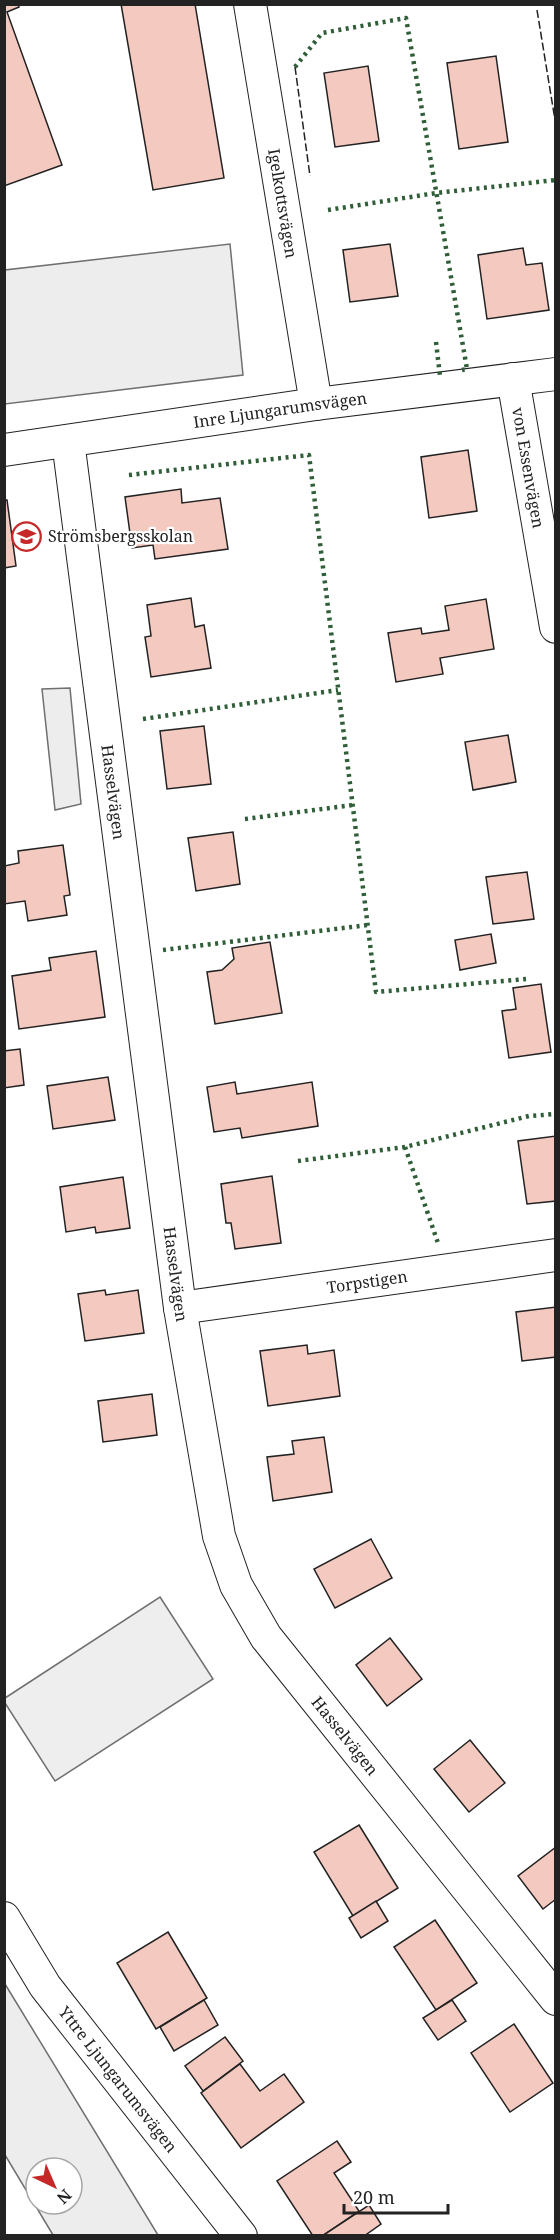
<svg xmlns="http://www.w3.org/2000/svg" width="560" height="2240" viewBox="0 0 560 2240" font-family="'Noto Serif',serif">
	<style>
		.green { fill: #eee; stroke: #6f6f6f; stroke-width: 1.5 }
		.parking { fill: #ededed; stroke: #6f6f6f; stroke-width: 1.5; fill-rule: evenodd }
		.building { fill: #f3c9c0; stroke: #222; stroke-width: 1.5 }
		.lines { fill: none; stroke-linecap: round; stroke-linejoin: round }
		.minor-casing { stroke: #222; stroke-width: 34 }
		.minor { stroke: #fff; stroke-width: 32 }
		.hedge { stroke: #2f5e38; stroke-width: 4.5; stroke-dasharray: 3 4.5; stroke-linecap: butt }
		.fence { stroke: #222; stroke-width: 1.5; stroke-dasharray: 8 3; stroke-linecap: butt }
		.labels { text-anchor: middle; stroke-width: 4.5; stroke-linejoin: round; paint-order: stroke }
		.street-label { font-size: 16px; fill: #222; stroke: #fff }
		.poi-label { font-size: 16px; fill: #222; stroke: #fff; text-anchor: start }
	</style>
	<rect width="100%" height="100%" fill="#fff"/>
	<path class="green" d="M160,1597L213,1679L55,1781L5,1703V1698Z"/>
	<g class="parking">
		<path d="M230,244L243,375L5,404V270Z"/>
		<path d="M70,688L81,804L55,810L42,689Z"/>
		<path d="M5,1984L158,2235H53L5,2155ZM36,2168H72V2204H36Z"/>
	</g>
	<g class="building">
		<path d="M4,4H18L19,7L7,12L62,165L4,186Z"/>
		<path d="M121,4H195L224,178L153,190Z"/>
		<path d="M496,56L508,142L459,149L447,63Z"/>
		<path d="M368,66L379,141L335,147L324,73Z"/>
		<path d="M390,244L398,296L350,302L343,250Z"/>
		<path d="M523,248L526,265L542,263L549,310L487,319L478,255Z"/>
		<path d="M468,450L477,511L429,518L421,457Z"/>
		<path d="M181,489L182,503L220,498L228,549L155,559L153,545L132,548L125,497Z"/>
		<path d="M4,500H7L16,566L4,568Z"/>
		<path d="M191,598L195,627L204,625L211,668L151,677L145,637L151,636L147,605Z"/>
		<path d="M486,599L494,649L440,658L443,674L396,682L388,633L421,628L422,634L449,630L445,606Z"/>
		<path d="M204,726L211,784L167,789L160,731Z"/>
		<path d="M508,735L516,782L473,790L465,742Z"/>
		<path d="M233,832L240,884L196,891L188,838Z"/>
		<path d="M63,845L70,895L64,896L67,915L28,921L25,901L4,904V866L19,863L18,851Z"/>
		<path d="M527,872L534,919L493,924L486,877Z"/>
		<path d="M491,934L496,963L460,970L455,940Z"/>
		<path d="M270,942L282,1013L215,1024L207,972L222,970L234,959L232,948Z"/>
		<path d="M96,951L105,1017L19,1029L12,976L51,970L49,958Z"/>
		<path d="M541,984L551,1052L509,1058L502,1011L516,1009L513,988Z"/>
		<path d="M20,1049L24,1085L4,1088V1051Z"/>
		<path d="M108,1077L115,1120L53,1129L47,1086Z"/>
		<path d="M235,1082L237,1094L312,1082L318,1126L242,1138L240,1128L214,1132L207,1087Z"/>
		<path d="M556,1136V1201L527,1204L518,1141Z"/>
		<path d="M272,1176L281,1243L235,1249L231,1223H226L221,1184Z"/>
		<path d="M123,1177L130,1228L96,1233L95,1227L66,1232L60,1187Z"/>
		<path d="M105,1290L106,1295L138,1290L144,1333L85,1341L78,1294Z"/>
		<path d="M556,1307V1357L522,1361L516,1312Z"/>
		<path d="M307,1345L308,1354L334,1350L340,1396L268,1406L260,1351Z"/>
		<path d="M152,1394L157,1435L103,1442L98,1401Z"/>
		<path d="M324,1437L332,1492L273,1501L267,1457L294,1454L292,1441Z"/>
		<path d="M371,1539L392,1578L335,1608L314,1569Z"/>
		<path d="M390,1638L422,1679L387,1706L356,1665Z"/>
		<path d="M470,1740L505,1783L469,1812L434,1769Z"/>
		<path d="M359,1825L398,1888L353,1916L314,1852Z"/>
		<path d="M556,1847V1899L543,1909L518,1876Z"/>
		<path d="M376,1901L388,1921L361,1938L349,1918Z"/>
		<path d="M435,1920L477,1983L436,2010L394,1947Z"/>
		<path d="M168,1932L207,1998L156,2029L117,1963Z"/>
		<path d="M204,2000L218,2025L174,2051L160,2027Z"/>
		<path d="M452,2000L466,2021L438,2040L423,2018Z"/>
		<path d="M514,2024L553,2083L510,2112L471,2053Z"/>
		<path d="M225,2037L243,2061L203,2091L185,2066Z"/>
		<path d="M240,2064L260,2091L284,2074L304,2102L241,2148L201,2093Z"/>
		<path d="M337,2141L351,2162L334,2173L359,2211L322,2236H313L277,2181Z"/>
		<path d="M369,2205L381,2224L364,2236H322Z"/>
	</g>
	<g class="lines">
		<defs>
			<g id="minor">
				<path id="s1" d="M250,4L316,404"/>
				<path id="s2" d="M513,379L556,627"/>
				<path id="s3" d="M68,441L180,1308L219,1536L236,1585L266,1637L556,1999"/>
				<path id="s4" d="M4,450L316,404L556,374"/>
				<path id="s5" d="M180,1308L556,1255"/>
				<path id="s6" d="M4,1918L45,1986L241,2236"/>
			</g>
		</defs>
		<use href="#minor" class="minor-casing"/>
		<use href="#minor" class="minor"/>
		<g class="hedge">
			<path d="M295,67L322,33L406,18L467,369L462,370"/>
			<path d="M328,210L436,193L556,180"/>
			<path d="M436,342L440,376L442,375"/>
			<path d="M129,475L309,455L376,992L526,979"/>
			<path d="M143,719L338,690"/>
			<path d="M245,819L353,805"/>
			<path d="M163,950L368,925"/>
			<path d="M405,1147L439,1246"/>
			<path d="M298,1161L405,1147L529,1116L556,1114"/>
		</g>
		<g class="fence">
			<path d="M537,10L556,126"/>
			<path d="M295,67L310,176"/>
		</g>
	</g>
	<defs>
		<symbol id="school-ring" viewBox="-11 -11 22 22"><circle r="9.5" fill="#fff" stroke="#c62828" stroke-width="1.5"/><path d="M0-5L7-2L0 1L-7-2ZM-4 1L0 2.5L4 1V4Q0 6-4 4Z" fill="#c62828"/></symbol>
	</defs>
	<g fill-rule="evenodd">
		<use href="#school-ring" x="10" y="520" width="33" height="33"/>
	</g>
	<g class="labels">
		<g class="street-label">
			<text dy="6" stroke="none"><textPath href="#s1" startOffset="202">Igelkottsvägen</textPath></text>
			<text dy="6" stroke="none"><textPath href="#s4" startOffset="279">Inre Ljungarumsvägen</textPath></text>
			<text dy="6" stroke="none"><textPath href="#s2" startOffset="90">von Essenvägen</textPath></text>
			<text dy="6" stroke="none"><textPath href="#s3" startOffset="354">Hasselvägen</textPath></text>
			<text dy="6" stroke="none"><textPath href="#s3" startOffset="840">Hasselvägen</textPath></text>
			<text dy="6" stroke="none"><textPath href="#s5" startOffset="189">Torpstigen</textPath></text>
			<text dy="6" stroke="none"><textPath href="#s3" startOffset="1344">Hasselvägen</textPath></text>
			<text dy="6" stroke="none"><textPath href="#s6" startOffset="198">Yttre Ljungarumsvägen</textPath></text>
		</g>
		<g class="poi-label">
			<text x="48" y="542">Strömsbergsskolan</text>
		</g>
	</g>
	<rect width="560" height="2240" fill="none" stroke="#222222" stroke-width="12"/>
	<g transform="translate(54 2186) rotate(136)"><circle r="28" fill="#ffffff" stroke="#a7a7a7" stroke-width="1.5"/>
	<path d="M0-4.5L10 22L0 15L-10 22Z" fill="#c62828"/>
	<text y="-9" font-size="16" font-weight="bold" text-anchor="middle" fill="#222222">N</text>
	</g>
	<path d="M344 2204v9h104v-9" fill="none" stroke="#222222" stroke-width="3"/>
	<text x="353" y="2204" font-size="18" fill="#222222" stroke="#ffffff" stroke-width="4.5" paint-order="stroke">20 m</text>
</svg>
